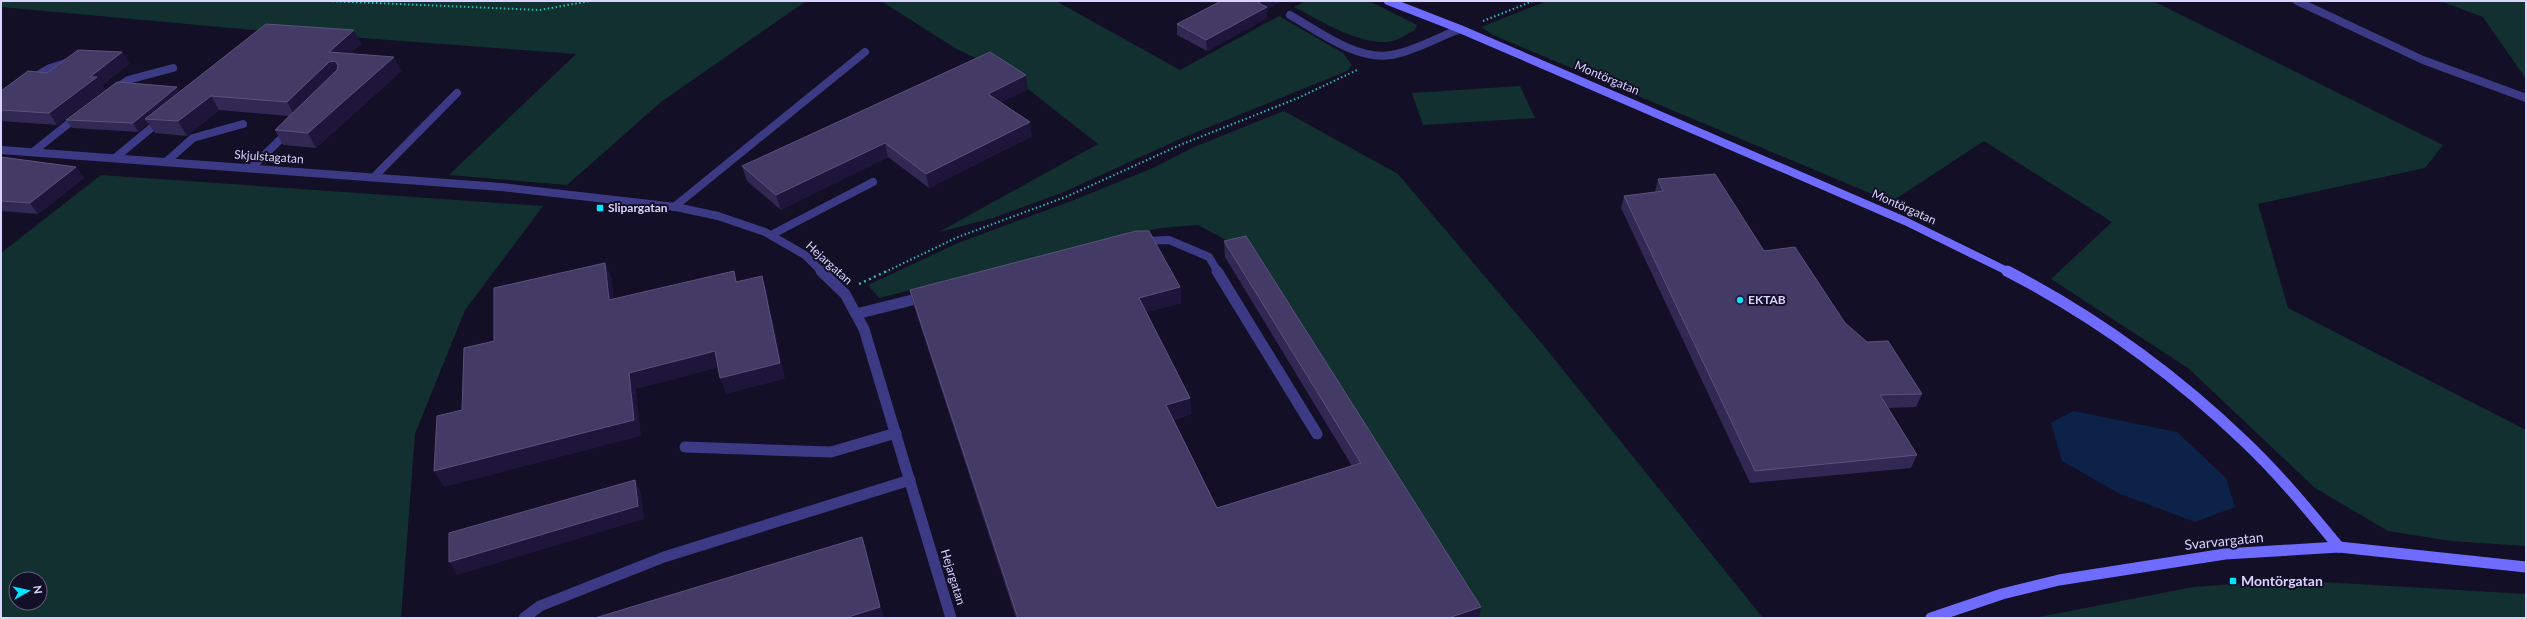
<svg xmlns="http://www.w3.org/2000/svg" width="2527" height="619" viewBox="0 0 2527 619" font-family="Lato,sans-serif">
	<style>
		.green { fill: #12302f; fill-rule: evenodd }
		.water { fill: #0c2248 }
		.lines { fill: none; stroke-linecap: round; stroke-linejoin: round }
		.path-far1 { stroke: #2fb8b0; stroke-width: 2; stroke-dasharray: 1.5 2.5; stroke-linecap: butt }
		.path { stroke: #2fb8b0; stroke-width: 2.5; stroke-dasharray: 2 3.5; stroke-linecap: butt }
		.lane-far1 { stroke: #3d3a85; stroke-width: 8 }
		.lane { stroke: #3d3a85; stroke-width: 11 }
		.street-far1 { stroke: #3d3a85; stroke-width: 8 }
		.street { stroke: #3d3a85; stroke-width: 11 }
		.secondary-far1 { stroke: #6f6bff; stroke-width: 8 }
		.secondary { stroke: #6f6bff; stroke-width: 11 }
		.wall { fill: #312854 }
		.shaded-wall { fill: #1d163a }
		.building { fill: #433a66; stroke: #5a527e }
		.poi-dot { fill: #00e5ff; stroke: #130f26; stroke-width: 1.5 }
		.labels { text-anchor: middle; stroke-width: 4; stroke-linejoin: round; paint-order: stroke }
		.street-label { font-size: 12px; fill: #d9d4ff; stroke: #130f26 }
		.poi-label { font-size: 12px; font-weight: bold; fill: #d9d4ff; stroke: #130f26; text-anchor: start }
		.near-street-label { font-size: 14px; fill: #d9d4ff; stroke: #130f26 }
		.near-poi-label { font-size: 14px; font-weight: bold; fill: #d9d4ff; stroke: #130f26; text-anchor: start }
	</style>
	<rect width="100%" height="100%" fill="#130f26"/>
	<g class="green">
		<path d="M1,1H806L661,102L567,185L449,175L576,54L253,30L1,7Z"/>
		<path d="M881,1H1056L1180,70L1279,16L1343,53L1352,65L1347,71L1182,138L1064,192L993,218L939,232L1098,144L1028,89L992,66L955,48Z"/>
		<path d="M1306,1H1369L1417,25L1415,30C1409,33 1402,38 1396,40C1366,50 1320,20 1294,7Z"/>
		<path d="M1547,1H2153L2443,145L2425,168L2258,204L2288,308L2526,430V546L2451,541L2388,531L2315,488L2188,368L2051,279L2112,222L1984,141L1891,202L1493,35L1481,27Z"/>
		<path d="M2440,1H2526V79L2483,17Z"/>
		<path d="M1520,86L1535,118L1423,125L1412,93Z"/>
		<path d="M1284,111L1398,174L1543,345L1763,618H1475L1246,251L1198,225L1160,228L879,298L868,285L958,243L1074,200L1153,168L1194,147Z"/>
		<path d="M101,175L543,206L465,310L415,434L401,618H1V253ZM16,579H40V603H16Z"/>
		<path d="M2289,580L2526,594V618H2034L2193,587Z"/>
	</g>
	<path class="water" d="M2073,411L2177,432L2226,478L2235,507L2195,522L2120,494L2062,461L2051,423Z"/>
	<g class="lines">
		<g class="path-far1">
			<path d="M328,1L540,10L590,1"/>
			<path d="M1483,21L1533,1"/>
			<path d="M885,272L958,237L1068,196L1180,145L1298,98L1357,70"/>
		</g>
		<path class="path" d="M859,284L887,271"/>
		<g class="lane-far1">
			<path d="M2297,1L2423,60L2526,98"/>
			<path d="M1290,15C1318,31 1357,61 1391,55C1415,51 1438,37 1460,29"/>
			<path d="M31,79L50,68L69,62"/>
			<path d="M114,90L128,80L173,68"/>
			<path d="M33,152L78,116"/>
			<path d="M115,158L162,119"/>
			<path d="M166,162L193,138L243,124"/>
			<path d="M251,168L290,130"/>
			<path d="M374,177L457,93"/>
			<path d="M674,207L865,52"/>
			<path d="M771,235L873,182"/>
			<path d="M1141,241L1169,240L1209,257L1218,272"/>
		</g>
		<g class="lane">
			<path d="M1217,271L1317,434"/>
			<path d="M856,314L924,297"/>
			<path d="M685,447L831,452L896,433"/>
			<path d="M524,618L540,606L664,557L910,480"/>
		</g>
		<path class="street-far1" d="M1,150L501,187L676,207L718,216L765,232L805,255L822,272"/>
		<path class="street" d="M821,271L845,294L864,329L951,618"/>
		<path class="secondary-far1" d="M1388,1L1460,29L1905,221L2009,272"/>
		<g class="secondary">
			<path d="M2007,271C2094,316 2173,373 2244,441C2279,474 2309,511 2339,547"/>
			<path d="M1931,618L2002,594L2059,580L2225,554L2339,547L2526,567"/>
		</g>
	</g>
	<g class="wall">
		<path d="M1221,1H1282L1267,9V18L1207,51L1177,35V24Z"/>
		<path d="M354,30L361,44L350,53L401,71L316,148L283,145L275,130L289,116L219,110L187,136L155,133L148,123L138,132L72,128L66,120L179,92Z"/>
		<path d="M122,52L129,64L102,85L105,89L57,125L1,121V91L47,73Z"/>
		<path d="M1026,75L1028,89L1001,102L1032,136L929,188L888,157L781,210L747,181L742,166Z"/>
		<path d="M1,157L76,167L84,178L38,214L1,211Z"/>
		<path d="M1658,179L1764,251L1845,323L1922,394L1916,407L1888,408L1917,455L1911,468L1750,483L1621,208L1624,196L1655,192Z"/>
		<path d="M1224,241L1479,618H1016L914,306L910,290L1180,287L1181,303L1146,312L1190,398L1191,414L1173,420L1217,508L1352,466L1225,257Z"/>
	</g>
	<g class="shaded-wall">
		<path d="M1262,1H1282L1267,9V18L1207,51L1206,40Z"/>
		<path d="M354,30L361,44L338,64L335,61L342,75L295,116L287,102L329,52Z"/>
		<path d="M122,52L129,64L102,85L105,89L57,125L49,113L90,77Z"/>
		<path d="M394,57L401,71L316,148L308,133Z"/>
		<path d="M1026,75L1028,89L990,108L988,94Z"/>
		<path d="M177,87L182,96L145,119L148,123L138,132L133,123Z"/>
		<path d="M211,96L219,110L187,136L178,121Z"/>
		<path d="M1030,122L1032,136L929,188L926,174Z"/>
		<path d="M885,143L888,157L781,210L776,195Z"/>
		<path d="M76,167L84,178L38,214L30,203Z"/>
		<path d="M605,263L612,279L615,316L609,300Z"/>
		<path d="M762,276L767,292L785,379L726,394L720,378Z"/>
		<path d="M1180,287L1181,303L1140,314L1139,298Z"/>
		<path d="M715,351L721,367L636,389L641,436L444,487L434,471L629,373Z"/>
		<path d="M1190,398L1191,414L1167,421L1166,405Z"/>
		<path d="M635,480L641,493L644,519L457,575L449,562Z"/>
		<path d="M862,537L867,553L884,618H845Z"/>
		<path d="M1481,607L1479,618H1448Z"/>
	</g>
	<g class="building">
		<path d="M1221,1H1262L1258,3L1267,7L1206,40L1177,24Z"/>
		<path d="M266,24L354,30L329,52L394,57L308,133L275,130L337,70L338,65L335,61L329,62L287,102L211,96L178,121L145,119Z"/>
		<path d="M78,50L122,52L90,77H97L49,113L1,110V91L28,71L47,73Z"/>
		<path d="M990,52L1026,75L988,94L1030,122L926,174L885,143L776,195L742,166Z"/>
		<path d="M117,82L177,87L133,123L66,120Z"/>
		<path d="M1,157L76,167L30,203L1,201Z"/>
		<path d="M1715,174L1764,251L1795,247L1845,323L1867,342L1888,341L1922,394L1880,395L1917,455L1755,471L1624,196L1663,191L1658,179Z"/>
		<path d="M1136,231H1149L1180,287L1139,298L1190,398L1166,405L1217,508L1361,463L1224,241L1246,236L1481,607L1448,618H1018L910,290Z"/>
		<path d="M605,263L609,300L734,271L736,282L762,276L780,363L720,378L715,351L629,373L634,420L434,471L437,416L462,410L464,348L494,341V288Z"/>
		<path d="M635,480L638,506L449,562V533Z"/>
		<path d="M862,537L880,607L845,618H595Z"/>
	</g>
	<g class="poi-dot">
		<rect x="596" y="204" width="8" height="8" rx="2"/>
		<circle cx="1740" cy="300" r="4"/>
		<rect x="2229" y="577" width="8" height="8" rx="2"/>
	</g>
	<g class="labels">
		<g class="street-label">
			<text transform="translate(1607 78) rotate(23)" y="4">Montörgatan</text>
			<text transform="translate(269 157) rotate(4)" y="4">Skjulstagatan</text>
			<text transform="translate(1904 207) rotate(24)" y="4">Montörgatan</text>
			<text transform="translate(829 263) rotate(42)" y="4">Hejargatan</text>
			<text transform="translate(953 577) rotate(73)" y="4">Hejargatan</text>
		</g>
		<g class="poi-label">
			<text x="608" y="212">Slipargatan</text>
			<text x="1748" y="304">EKTAB</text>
		</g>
		<g class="near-street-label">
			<text transform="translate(2224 541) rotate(-6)" y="5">Svarvargatan</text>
		</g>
		<g class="near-poi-label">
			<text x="2241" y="586">Montörgatan</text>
		</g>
	</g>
	<rect width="2527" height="619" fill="none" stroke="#d9d4ff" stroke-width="4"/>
	<g transform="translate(28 591) rotate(82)"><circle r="19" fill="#130f26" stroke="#625e7d"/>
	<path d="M0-3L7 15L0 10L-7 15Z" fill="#00e5ff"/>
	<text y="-6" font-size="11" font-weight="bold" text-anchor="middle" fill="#d9d4ff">N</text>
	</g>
</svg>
